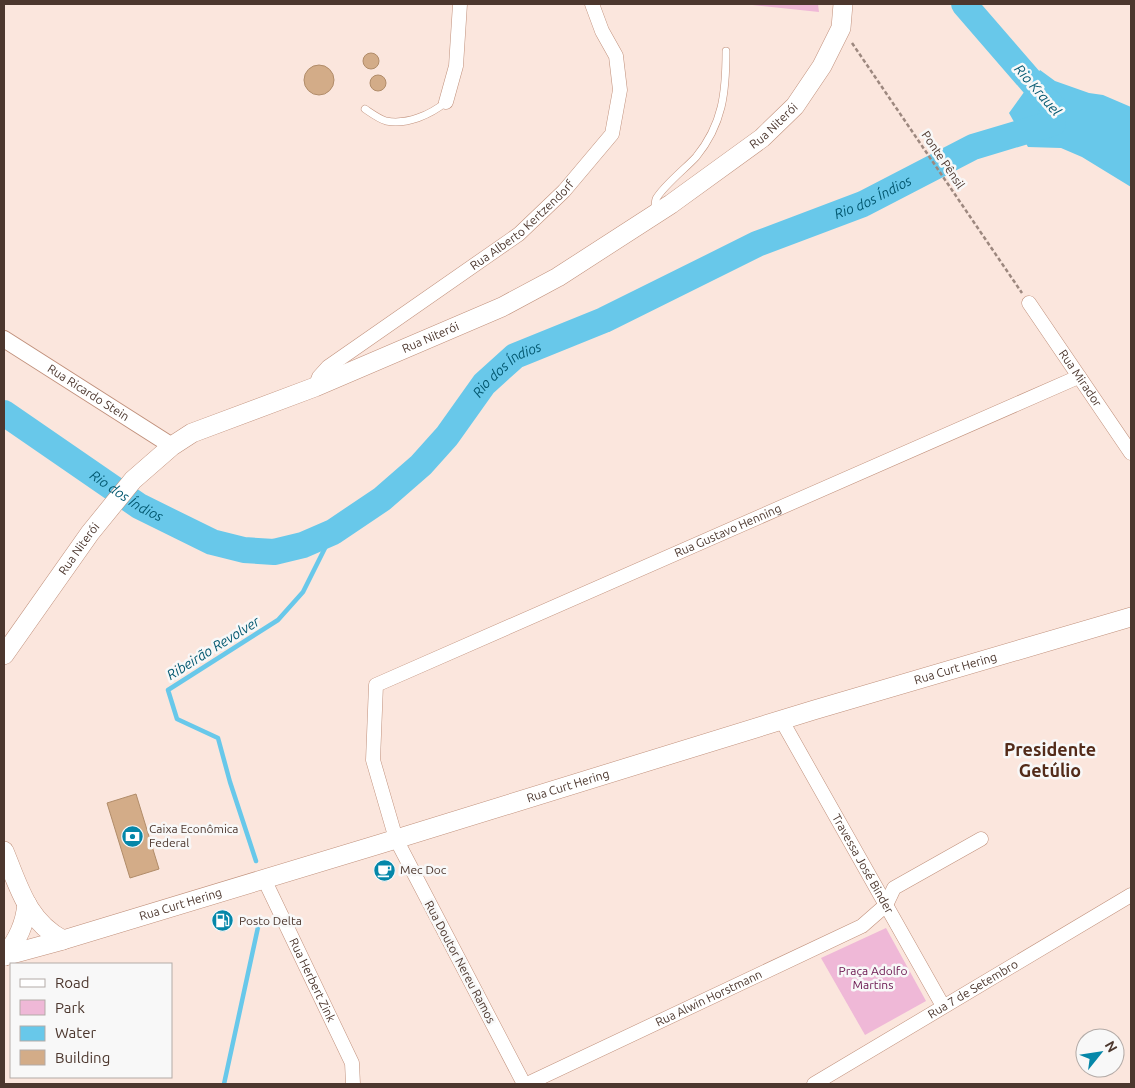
<svg xmlns="http://www.w3.org/2000/svg" width="1135" height="1088" viewBox="0 0 1135 1088" font-family="Ubuntu,sans-serif">
	<style>
		.green { fill: #efb8d7 }
		.water { fill: #68c8ea }
		.lines { fill: none; stroke-linecap: round; stroke-linejoin: round }
		.stream { stroke: #68c8ea; stroke-width: 4.5 }
		.river { stroke: #68c8ea; stroke-width: 26 }
		.building { fill: #d3ac88; stroke: #b18c69 }
		.service-casing { stroke: #c0907b; stroke-width: 8 }
		.minor-casing { stroke: #c0907b; stroke-width: 15 }
		.tertiary-casing { stroke: #c0907b; stroke-width: 18 }
		.secondary-casing { stroke: #c0907b; stroke-width: 20 }
		.path { stroke: #9d887f; stroke-width: 2.5; stroke-dasharray: 4 2.5; stroke-linecap: butt }
		.service { stroke: #fff; stroke-width: 7 }
		.minor { stroke: #fff; stroke-width: 14 }
		.tertiary { stroke: #fff; stroke-width: 16 }
		.secondary { stroke: #fff; stroke-width: 19 }
		.labels { text-anchor: middle; stroke-width: 5; stroke-linejoin: round; paint-order: stroke }
		.street-label { font-size: 12px; fill: #4c372e; stroke: #f8f8f8 }
		.poi-label { font-size: 12px; fill: #4c372e; stroke: #f8f8f8; text-anchor: start }
		.park-label { font-size: 12px; fill: #68134d; stroke: #f8f8f8 }
		.water-label { font-size: 14px; font-style: italic; fill: #035870; stroke: #f8f8f8 }
		.district-label { font-size: 18px; font-weight: bold; fill: #532b19; stroke: #f8f8f8 }
	</style>
	<rect width="100%" height="100%" fill="#fbe6dd"/>
	<g class="green">
		<path d="M743,4H818L819,12Z"/>
		<path d="M886,928L926,1001L865,1035L821,958Z"/>
	</g>
	<path class="water" d="M1040,70L1055,81L1089,93L1103,95L1131,107V187L1082,157L1061,148L1028,147L1009,113Z"/>
	<g class="lines">
		<g class="stream">
			<path d="M256,861L230,782L218,738L177,719L168,690L278,620L303,592L333,532"/>
			<path d="M224,1084L260,918"/>
		</g>
		<g class="river">
			<path d="M964,4L1055,109"/>
			<path id="s1" d="M4,413L139,506L212,542L244,550L274,552L303,545L333,532L382,499L421,465L447,436L484,384L515,356L604,320L757,244L863,204L973,147L1053,123"/>
		</g>
	</g>
	<g class="building">
		<circle cx="371" cy="61" r="8"/>
		<circle cx="319" cy="80" r="15"/>
		<circle cx="378" cy="83" r="8"/>
		<path d="M136,794L159,869L130,878L107,803Z"/>
	</g>
	<g class="lines">
		<defs>
			<g id="service">
				<path d="M365,109C371,113 379,119 386,121C407,125 430,115 446,102"/>
				<path d="M655,210C655,207 655,202 656,199C663,186 686,168 696,157C723,124 726,92 726,51"/>
			</g>
			<g id="minor">
				<path d="M446,102L456,66L460,4"/>
				<path id="s2" d="M1029,303L1131,453"/>
				<path id="s3" d="M315,387L319,377L328,367L519,234L564,191L612,134L620,90L616,56L602,31L592,4"/>
				<path id="s4" d="M782,721L943,1006"/>
				<path id="s5" d="M264,879L352,1063L353,1084"/>
				<path id="s6" d="M524,1084L396,839L373,760L376,685L1076,378H1080"/>
				<path id="s7" d="M527,1084L862,926L886,905L894,888L981,839"/>
				<path id="s8" d="M814,1084L1131,895"/>
			</g>
			<g id="tertiary">
				<path id="s9" d="M4,339L172,446"/>
			</g>
			<g id="secondary">
				<path id="s10" d="M4,655L90,533L133,480L172,446L192,433L315,387L502,307L558,277L671,204L762,138L795,106L822,66L841,28L843,4"/>
				<path d="M4,851C19,887 27,921 63,940"/>
				<path id="s11" d="M4,956L63,940L380,844L814,710L1131,617"/>
				<path d="M5,956C18,939 25,924 27,904"/>
			</g>
		</defs>
		<use href="#service" class="service-casing"/>
		<use href="#minor" class="minor-casing"/>
		<use href="#tertiary" class="tertiary-casing"/>
		<use href="#secondary" class="secondary-casing"/>
		<path class="path" d="M852,43L1022,293"/>
		<use href="#service" class="service"/>
		<use href="#minor" class="minor"/>
		<use href="#tertiary" class="tertiary"/>
		<use href="#secondary" class="secondary"/>
	</g>
	<defs>
		<symbol id="bank-disc" viewBox="-11 -11 22 22"><circle r="9.5" fill="#0587a9" stroke="#f8f8f8"/><path d="M-6-4H6V4H-6ZM0-2.3a2.3 2.3 0 1 0 0 4.6a2.3 2.3 0 1 0 0-4.6Z" fill="#fff"/></symbol>
		<symbol id="cafe-disc" viewBox="-11 -11 22 22"><circle r="9.5" fill="#0587a9" stroke="#f8f8f8"/><path d="M-5.5-4.5H6V0H3Q3 3.5 0 3.5H-2.5Q-5.5 3.5-5.5 0ZM3-3.2v2h1.7v-2ZM-6 4.5H4V6H-6Z" fill="#fff"/></symbol>
		<symbol id="fuel-disc" viewBox="-11 -11 22 22"><circle r="9.5" fill="#0587a9" stroke="#f8f8f8"/><path d="M-5.5-6h7V0h2V4h1.3V-2.5L3-4.5l.8-.8L6-3V5H2.5V1h-1V6h-7ZM-4.2-4.7v3.2H.2V-4.7Z" fill="#fff"/></symbol>
	</defs>
	<g fill-rule="evenodd">
		<use href="#bank-disc" x="120" y="824" width="25" height="25"/>
		<use href="#cafe-disc" x="372" y="858" width="25" height="25"/>
		<use href="#fuel-disc" x="210" y="908" width="25" height="25"/>
	</g>
	<g class="labels">
		<g class="street-label">
			<text dy="4" stroke="none"><textPath href="#s10" startOffset="955">Rua Niterói</textPath></text>
			<text transform="translate(943 160) rotate(56)" y="4">Ponte Pênsil</text>
			<text dy="4" stroke="none"><textPath href="#s3" startOffset="265">Rua Alberto Kertzendorf</textPath></text>
			<text dy="4" stroke="none"><textPath href="#s10" startOffset="550">Rua Niterói</textPath></text>
			<text dy="4" stroke="none"><textPath href="#s2" startOffset="91">Rua Mirador</textPath></text>
			<text dy="4" stroke="none"><textPath href="#s9" startOffset="100">Rua Ricardo Stein</textPath></text>
			<text dy="4" stroke="none"><textPath href="#s6" startOffset="818">Rua Gustavo Henning</textPath></text>
			<text dy="4" stroke="none"><textPath href="#s10" startOffset="130">Rua Niterói</textPath></text>
			<text dy="4" stroke="none"><textPath href="#s11" startOffset="994">Rua Curt Hering</textPath></text>
			<text dy="4" stroke="none"><textPath href="#s11" startOffset="589">Rua Curt Hering</textPath></text>
			<text dy="4" stroke="none"><textPath href="#s4" startOffset="164">Travessa José Binder</textPath></text>
			<text dy="4" stroke="none"><textPath href="#s11" startOffset="184">Rua Curt Hering</textPath></text>
			<text transform="translate(460 962) rotate(62)" y="4">Rua Doutor Nereu Ramos</text>
			<text dy="4" stroke="none"><textPath href="#s5" startOffset="112">Rua Herbert Zink</textPath></text>
			<text dy="4" stroke="none"><textPath href="#s8" startOffset="185">Rua 7 de Setembro</textPath></text>
			<text dy="4" stroke="none"><textPath href="#s7" startOffset="201">Rua Alwin Horstmann</textPath></text>
		</g>
		<g class="poi-label">
			<text x="149" y="833">Caixa Econômica<tspan x="149" dy="14">Federal</tspan></text>
			<text x="400" y="874">Mec Doc</text>
			<text x="239" y="925">Posto Delta</text>
		</g>
		<g class="park-label">
			<text x="873" y="975">Praça Adolfo<tspan x="873" dy="14">Martins</tspan></text>
		</g>
		<g class="water-label">
			<text transform="translate(1038 90) rotate(49)" y="5">Rio Krauel</text>
			<text dy="5" stroke="none"><textPath href="#s1" startOffset="1018">Rio dos Índios</textPath></text>
			<text dy="5" stroke="none"><textPath href="#s1" startOffset="612">Rio dos Índios</textPath></text>
			<text dy="5" stroke="none"><textPath href="#s1" startOffset="148">Rio dos Índios</textPath></text>
			<text transform="translate(213 648) rotate(-32)" y="5">Ribeirão Revolver</text>
		</g>
		<g class="district-label">
			<text x="1050" y="756">Presidente<tspan x="1050" dy="21">Getúlio</tspan></text>
		</g>
	</g>
	<rect width="1135" height="1088" fill="none" stroke="#4c372e" stroke-width="10"/>
	<rect x="10" y="963" width="162" height="115" fill="#f8f8f8" stroke="#b3aba7"/>
	<rect x="20" y="979" width="25" height="8" fill="#ffffff" stroke="#b3aba7"/>
	<text x="55" y="988" font-size="15" fill="#4c372e">Road</text>
	<rect x="20" y="1000" width="25" height="15" fill="#efb8d7" stroke="#b3aba7"/>
	<text x="55" y="1013" font-size="15" fill="#4c372e">Park</text>
	<rect x="20" y="1026" width="25" height="15" fill="#68c8ea" stroke="#b3aba7"/>
	<text x="55" y="1038" font-size="15" fill="#4c372e">Water</text>
	<rect x="20" y="1050" width="25" height="15" fill="#d3ac88" stroke="#b3aba7"/>
	<text x="55" y="1063" font-size="15" fill="#4c372e">Building</text>
	<g transform="translate(1100 1053) rotate(60)"><circle r="24" fill="#f8f8f8" stroke="#b3aba7"/>
	<path d="M0-4L9 19L0 12L-9 19Z" fill="#0587a9"/>
	<text y="-8" font-size="14" font-weight="bold" text-anchor="middle" fill="#4c372e">N</text>
	</g>
</svg>
